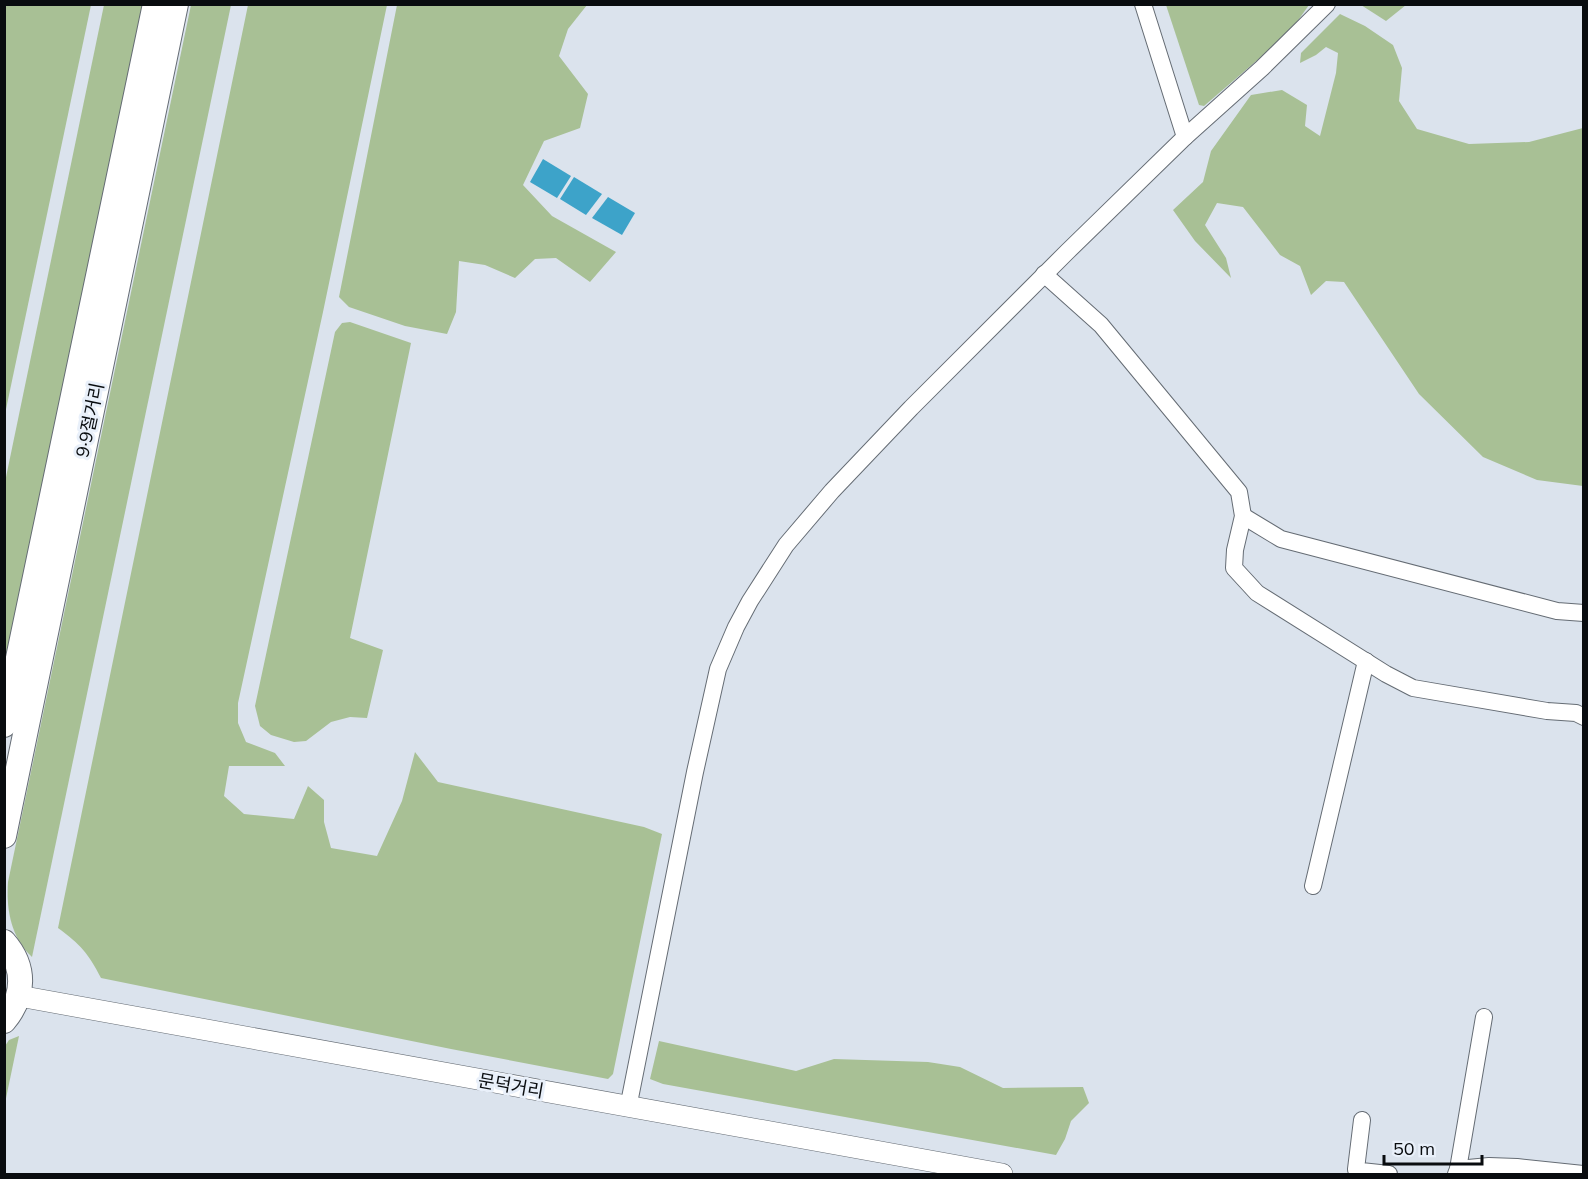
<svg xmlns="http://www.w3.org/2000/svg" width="1588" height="1179" viewBox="0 0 1588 1179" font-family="Mulish,'Noto Sans KR',sans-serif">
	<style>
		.green { fill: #a8c095 }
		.water { fill: #3da3c9 }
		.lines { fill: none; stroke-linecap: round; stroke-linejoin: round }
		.minor-casing { stroke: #656c74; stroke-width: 18 }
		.major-casing { stroke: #656c74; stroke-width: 22 }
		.highway-casing { stroke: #656c74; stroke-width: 26 }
		.minor { stroke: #fff; stroke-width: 16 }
		.major { stroke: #fff; stroke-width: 21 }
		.highway { stroke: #fff; stroke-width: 24 }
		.labels { text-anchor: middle; stroke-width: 6; stroke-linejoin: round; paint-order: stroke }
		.street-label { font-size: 18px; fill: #090c0f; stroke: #e9f0fa }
	</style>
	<rect width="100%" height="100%" fill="#dbe3ed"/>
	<g class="green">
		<path d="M5,4L91,5L5,414L4,5Z"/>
		<path d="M104,5H144L5,671V482Z"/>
		<path d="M191,5H231L32,957C11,938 6,909 8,882Z"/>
		<path d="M248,5H387L323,312L238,703V723L246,742L275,753L285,766H229L224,796L244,814L294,819L308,786L324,800V822L331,848L377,856L402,801L415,752L438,782L644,827L662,834L613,1074L608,1079L451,1049L101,978C88,953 81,945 58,928Z"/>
		<path d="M397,5H587L568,29L559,56L588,94L580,128L544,141L523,185L552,216L616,252L590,282L556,258L535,259L515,278L485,265L459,261L456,312L447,334L405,326L349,307L339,297Z"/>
		<path d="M1166,5H1309L1289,33L1204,106L1199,105Z"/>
		<path d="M1361,5H1406L1386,21Z"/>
		<path d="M1340,14L1365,26L1393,45L1402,68L1399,101L1417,129L1469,144L1529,142L1583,128V486L1537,480L1483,457L1419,394L1344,282L1326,281L1311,295L1300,266L1280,255L1243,207L1217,203L1205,225L1226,258L1231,278L1195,241L1173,210L1203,182L1211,151L1251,95L1282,90L1307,105L1305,126L1320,136L1336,73L1338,53L1326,47L1316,55L1300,63L1301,53Z"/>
		<path d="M350,322L411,343L350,638L383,650L367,718L350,717L331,722L306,741L294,742L271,735L260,726L255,706L335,332L342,323Z"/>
		<path d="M19,1036L5,1103V1046L9,1040Z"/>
		<path d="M659,1041L796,1071L834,1059L928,1062L960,1067L1003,1088L1083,1087L1089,1103L1071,1121L1065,1139L1056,1155L663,1084L650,1079Z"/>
	</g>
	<g class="water">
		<path d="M543,159L571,176L557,198L530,182Z"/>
		<path d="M574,177L602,194L586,215L560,199Z"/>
		<path d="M608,197L635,213L622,235L592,218Z"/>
	</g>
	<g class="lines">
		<defs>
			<g id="minor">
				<path d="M1143,4L1185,137"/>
				<path d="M1044,274L1101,325L1239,492L1243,516L1235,550L1234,568L1257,593L1386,674L1413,688L1547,711L1576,713L1584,717"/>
				<path d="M1243,516L1281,539L1557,611L1584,613"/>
				<path d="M1313,886L1366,661"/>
				<path d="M628,1108L695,772L718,669L736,627L750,601L786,545L832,491L911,408L1067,252L1185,137L1262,68L1327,4"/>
				<path d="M1362,1120L1356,1169L1361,1171L1389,1174"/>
				<path d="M1458,1169L1484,1017"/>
				<path d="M1456,1174L1458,1169L1489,1166L1517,1167L1583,1174"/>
			</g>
			<path id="major" d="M19,996L1002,1174"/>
			<g id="highway">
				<path d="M4,725L155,4"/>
				<path d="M4,836L176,4"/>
				<path d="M4,942C26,967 25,996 4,1021"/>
			</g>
		</defs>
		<use href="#minor" class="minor-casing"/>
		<use href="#major" class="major-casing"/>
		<use href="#highway" class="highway-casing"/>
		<use href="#minor" class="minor"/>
		<use href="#major" class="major"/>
		<use href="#highway" class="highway"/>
	</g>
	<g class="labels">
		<g class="street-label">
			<text transform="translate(90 420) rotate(-78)" y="6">9·9절거리</text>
			<text transform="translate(511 1086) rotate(10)" y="6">문덕거리</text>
		</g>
	</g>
	<rect width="1588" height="1179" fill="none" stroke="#090c0f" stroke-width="12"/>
	<path d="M1384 1155v9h98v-9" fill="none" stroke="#090c0f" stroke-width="3"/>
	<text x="1393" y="1155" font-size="18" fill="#090c0f" stroke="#e9f0fa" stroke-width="4.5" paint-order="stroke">50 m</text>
</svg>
